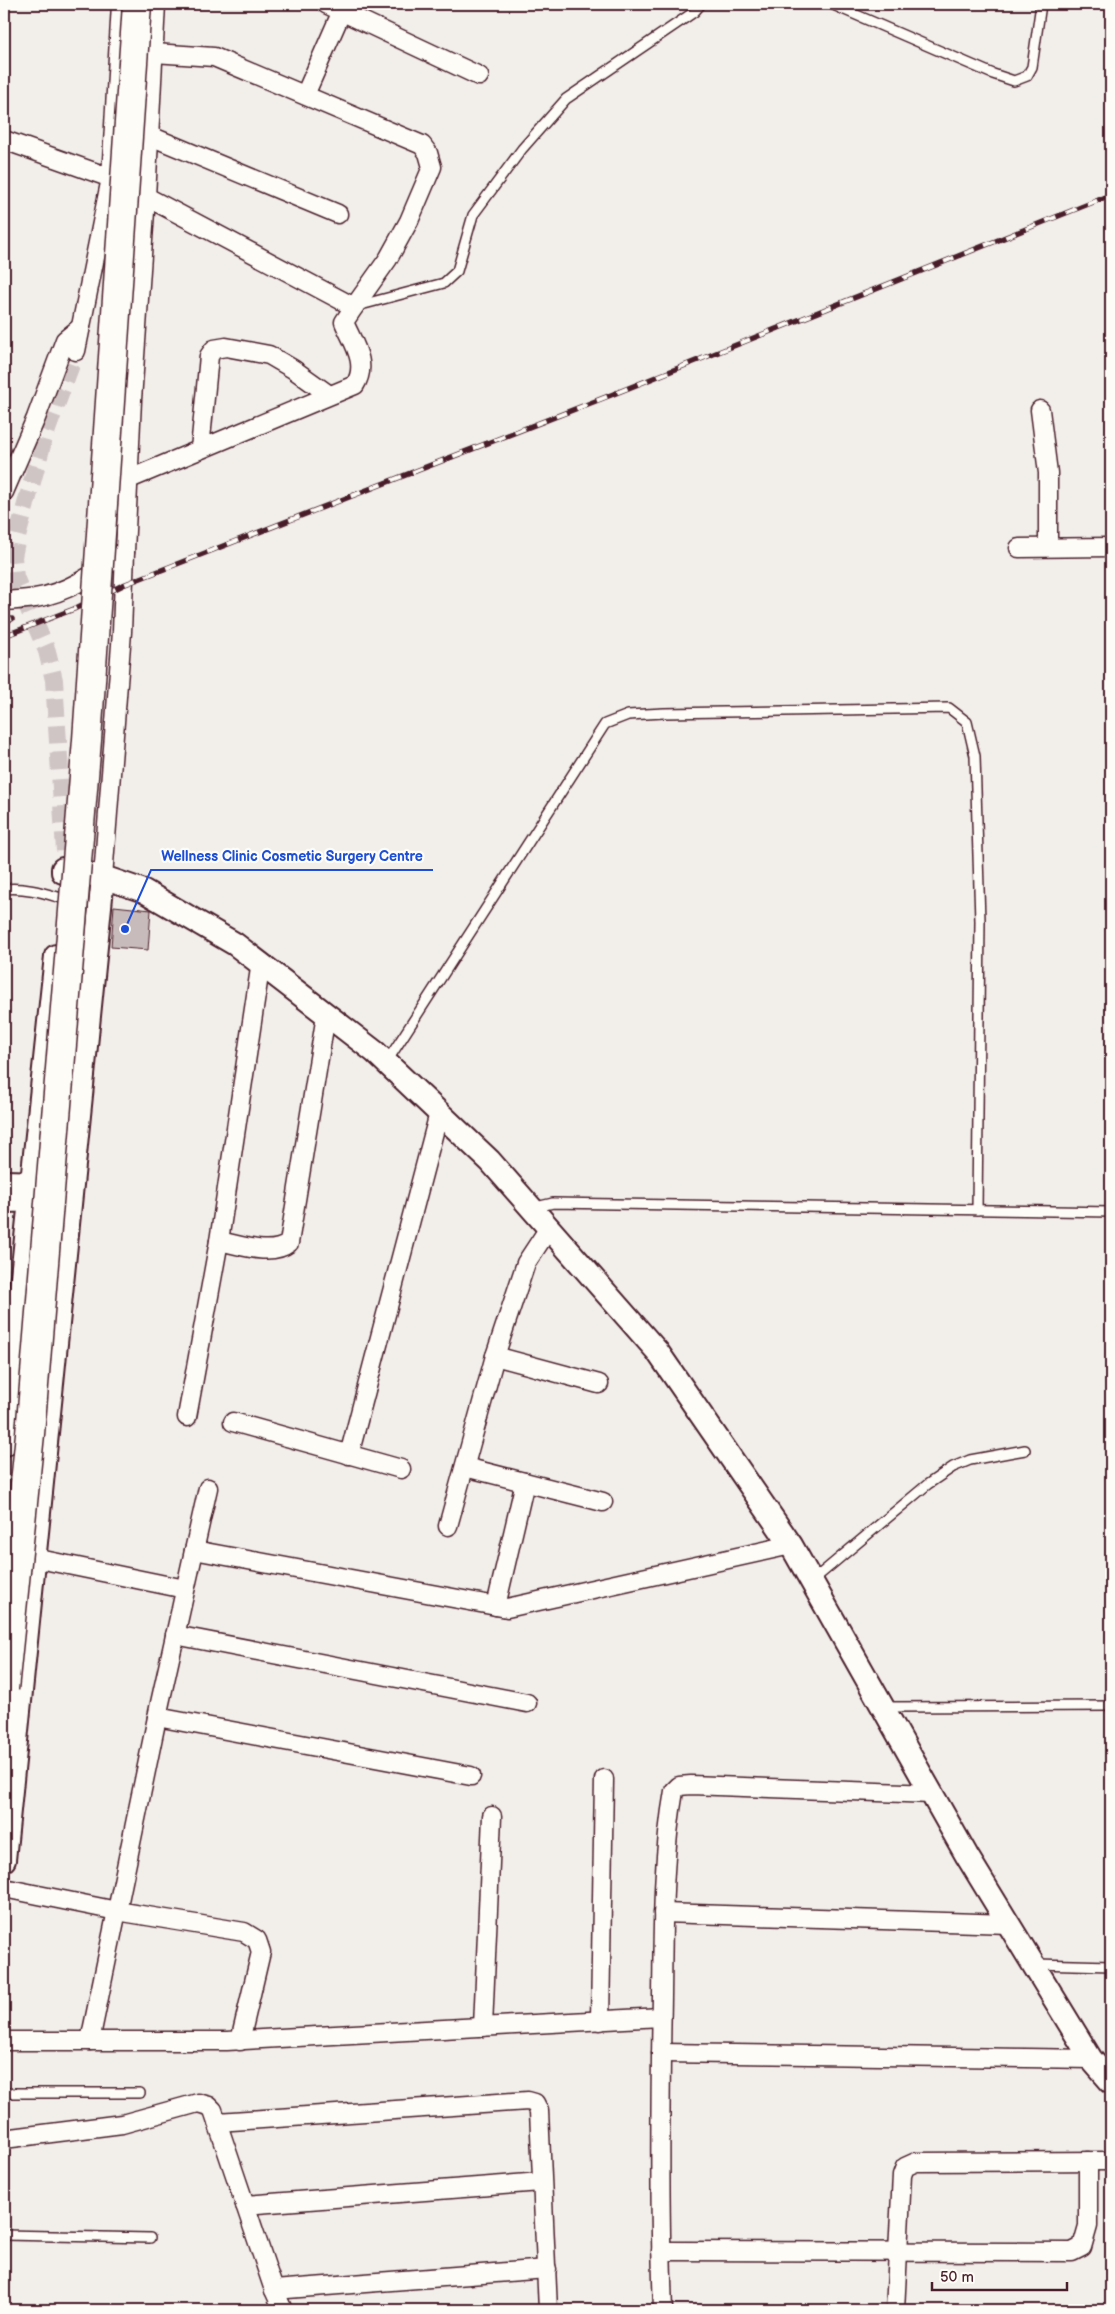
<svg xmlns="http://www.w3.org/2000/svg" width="1115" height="2314" viewBox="0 0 1115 2314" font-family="'Balsamiq Sans',sans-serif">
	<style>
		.building { fill: #c8bbbb; stroke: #4a1f2b }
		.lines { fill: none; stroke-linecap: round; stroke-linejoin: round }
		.minor-tunnel { stroke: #d0c5c5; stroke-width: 18; stroke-dasharray: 18 9; stroke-linecap: butt }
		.service-casing { stroke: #4a1f2b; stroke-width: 12 }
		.minor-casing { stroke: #4a1f2b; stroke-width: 21 }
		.tertiary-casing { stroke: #4a1f2b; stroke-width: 26 }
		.service { stroke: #fdfcf7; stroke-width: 9 }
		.minor { stroke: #fdfcf7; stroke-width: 18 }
		.tertiary { stroke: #fdfcf7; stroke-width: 22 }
		.rail-casing { stroke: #4a1f2b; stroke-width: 5.5 }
		.rail { stroke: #fdfcf7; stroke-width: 4; stroke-dasharray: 11; stroke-linecap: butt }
		.primary-bridge-casing { stroke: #4a1f2b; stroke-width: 31; stroke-linecap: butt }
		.primary-bridge { stroke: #fdfcf7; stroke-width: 28 }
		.leader { fill: none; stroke: #1d4ed8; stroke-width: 2 }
		.callout-dot { fill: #1d4ed8; stroke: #fdfcf7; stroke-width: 2 }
		.callout-label { font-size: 14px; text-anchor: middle; font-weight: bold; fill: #1d4ed8; stroke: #fdfcf7; stroke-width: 4.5; stroke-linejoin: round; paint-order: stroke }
	</style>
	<rect width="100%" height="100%" fill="#f2efeb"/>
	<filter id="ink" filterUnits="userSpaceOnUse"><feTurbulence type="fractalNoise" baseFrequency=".02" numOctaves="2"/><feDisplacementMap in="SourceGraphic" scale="10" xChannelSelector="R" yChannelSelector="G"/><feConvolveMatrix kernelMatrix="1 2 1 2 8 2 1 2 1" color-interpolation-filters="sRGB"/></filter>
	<g filter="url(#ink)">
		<path class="building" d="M114,906L151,910L148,950L111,947Z"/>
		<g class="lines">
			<path class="minor-tunnel" d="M65,851L54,680L47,651L15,577L13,557L17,537L44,438L76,351"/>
			<defs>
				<g id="service">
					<path d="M831,4L993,74L1014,81L1027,76L1032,67L1041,4"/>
					<path d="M357,306L444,283L457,271L473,215L522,149L566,99L694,12L701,4"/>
					<path d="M4,889C25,887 41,892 61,898"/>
					<path d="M386,1063L605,724L628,715L664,713L949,708L967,722L975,756L980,921L977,1210"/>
					<path d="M532,1208L553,1203L1111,1212"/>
					<path d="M812,1581L928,1484L953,1467L970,1460L1025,1450"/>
					<path d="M884,1707L1111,1706"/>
					<path d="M1036,1964L1111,1966"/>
					<path d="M4,2093H140"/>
					<path d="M4,2235L150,2238"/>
				</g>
				<g id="minor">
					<path d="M326,4L479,76"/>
					<path d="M305,95L345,4"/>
					<path d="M148,135L338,214"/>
					<path d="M4,140L111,178L354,307L388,259L409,221L432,167L428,153L422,145L214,57L154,53"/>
					<path d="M76,351L111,178L121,4"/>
					<path d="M1040,410L1048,473V547"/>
					<path d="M200,449L209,356L214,349L226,347L269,355L293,369L328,394"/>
					<path d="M127,480L355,385C369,363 352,342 344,322L354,307"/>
					<path d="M4,492L36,418L65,340L81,327"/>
					<path d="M1019,548L1111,547"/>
					<path d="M4,601C14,600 25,600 35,598C69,593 98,571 125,552L132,400L146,197L156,4"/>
					<path d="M103,877L122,632L125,552"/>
					<path d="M219,1241C240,1245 271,1257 289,1243L326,1015"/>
					<path d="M495,1356L599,1384"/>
					<path d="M187,1417L219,1241L261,962"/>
					<path d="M233,1422L401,1469"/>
					<path d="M349,1455L439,1113"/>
					<path d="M465,1467L603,1502"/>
					<path d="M448,1526L495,1356L526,1263L549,1228"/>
					<path d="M194,1550L507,1608L791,1545"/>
					<path d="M34,1558L185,1589"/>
					<path d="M496,1606L525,1482"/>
					<path d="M175,1635L527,1703"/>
					<path d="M157,1717L471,1776"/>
					<path d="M4,1888L117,1911L244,1932L257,1940L261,1952L240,2041"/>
					<path d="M663,1913L1009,1924"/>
					<path d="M600,2021L604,1779"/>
					<path d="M483,2027L492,1816"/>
					<path d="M4,2041H227L661,2017"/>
					<path d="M90,2041L160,1703L208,1488"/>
					<path d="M661,2053L1091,2059"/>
					<path d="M217,2122L528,2101L535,2103L539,2111L548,2310"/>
					<path d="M4,2139L122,2124L198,2103L209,2106L213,2110L274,2290L283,2310"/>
					<path d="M245,2205L541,2182"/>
					<path d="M661,2251L1072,2252L1082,2247L1088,2226V2161"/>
					<path d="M274,2290L547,2269"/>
					<path d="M663,2310C659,2206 660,2100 662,1996C663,1928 662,1858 674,1791L679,1786L691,1785L932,1794"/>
					<path d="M895,2310L902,2175L905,2167L916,2162L1111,2161"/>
				</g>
				<g id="tertiary">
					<path d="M63,872V869L103,877L144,891L235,944L375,1052L490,1161L657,1351L791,1545L967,1856L1091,2059L1111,2082"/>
					<path d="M4,1182L45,1183"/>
					<path d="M4,1201L46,1200"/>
					<path d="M4,1445L56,956"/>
					<path d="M4,1860L103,877"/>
				</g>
			</defs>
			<use href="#service" class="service-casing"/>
			<use href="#minor" class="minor-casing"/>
			<use href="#tertiary" class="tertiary-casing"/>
			<use href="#service" class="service"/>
			<use href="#minor" class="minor"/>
			<use href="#tertiary" class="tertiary"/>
			<defs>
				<g id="rail">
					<path d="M4,621L12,619"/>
					<path d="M4,636L74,609L123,585L611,395L1111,195"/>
				</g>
			</defs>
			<use href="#rail" class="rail-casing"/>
			<use href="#rail" class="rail"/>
			<defs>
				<path id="primary-bridge" d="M4,1689L30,1434L87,740L137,4"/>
			</defs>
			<use href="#primary-bridge" class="primary-bridge-casing"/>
			<use href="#primary-bridge" class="primary-bridge"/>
		</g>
	</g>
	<path class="leader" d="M125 929L151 870H433"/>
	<circle class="callout-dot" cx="125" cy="929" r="5"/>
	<g class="callout-label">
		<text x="292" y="861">Wellness Clinic Cosmetic Surgery Centre</text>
	</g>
	<rect width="1115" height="2314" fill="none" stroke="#fdfcf7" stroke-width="20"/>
	<rect x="10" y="10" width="1095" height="2294" fill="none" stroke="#4a1f2b" stroke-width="2" filter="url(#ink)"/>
	<path d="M932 2282v8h135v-8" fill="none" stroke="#4a1f2b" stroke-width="2.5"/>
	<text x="940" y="2282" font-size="15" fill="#4a1f2b" stroke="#fdfcf7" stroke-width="4" paint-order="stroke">50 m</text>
</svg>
